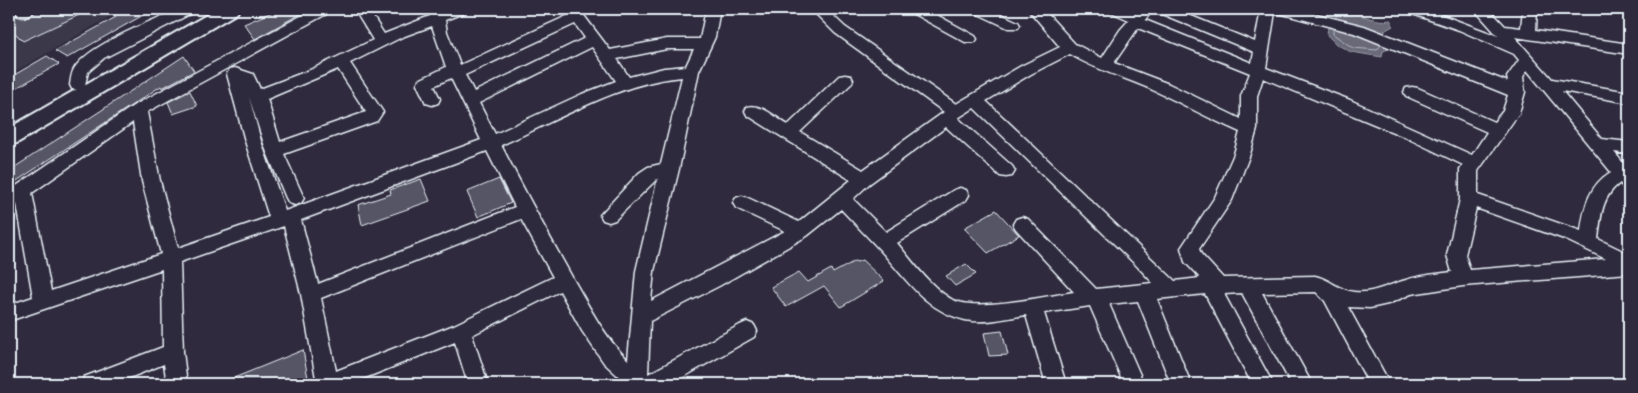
<svg xmlns="http://www.w3.org/2000/svg" width="1638" height="393" viewBox="0 0 1638 393" font-family="'Balsamiq Sans',sans-serif">
	<style>
		.built { fill: #3b3749 }
		.water { fill: #696978; stroke: #9c9fab }
		.lines { fill: none; stroke-linecap: round; stroke-linejoin: round }
		.shore { stroke: #b5bbc5; stroke-width: 1 }
		.building { fill: #575565; stroke: #e8f1f8 }
		.minor-casing { stroke: #e8f1f8; stroke-width: 3 }
		.major-casing { stroke: #e8f1f8; stroke-width: 4 }
		.minor { fill: #2f2a3d; fill-rule: evenodd }
		.major { fill: #2f2a3d; fill-rule: evenodd }
	</style>
	<rect width="100%" height="100%" fill="#2f2a3d"/>
	<filter id="ink" filterUnits="userSpaceOnUse"><feTurbulence type="fractalNoise" baseFrequency=".02" numOctaves="2"/><feDisplacementMap in="SourceGraphic" scale="10" xChannelSelector="R" yChannelSelector="G"/><feConvolveMatrix kernelMatrix="1 2 1 2 8 2 1 2 1" color-interpolation-filters="sRGB"/></filter>
	<g filter="url(#ink)">
		<path class="built" d="M9,9H123L9,75Z"/>
		<path class="water" d="M1347,12C1363,14 1375,23 1391,20L1393,26L1384,31V38L1389,49L1383,51L1382,57L1351,52L1336,44L1327,35C1328,21 1333,15 1347,12Z"/>
		<g class="lines">
			<path class="shore" d="M1333,29V34L1353,48L1377,50L1381,45"/>
		</g>
		<g class="building">
			<path d="M9,9H16L14,13L16,16L23,18L31,16L38,9H92L23,41L9,27Z"/>
			<path d="M112,9H154L67,58L55,51L116,17Z"/>
			<path d="M279,9H309L255,39L244,24Z"/>
			<path d="M47,56L59,64L9,92V78Z"/>
			<path d="M184,56L194,71L162,88L161,86L9,186V171Z"/>
			<path d="M190,91L197,106L173,114L168,102Z"/>
			<path d="M421,179L430,201L362,225L358,205L391,194L390,190Z"/>
			<path d="M499,179L511,203L478,217L467,192Z"/>
			<path d="M996,210L1019,235L988,253L964,228Z"/>
			<path d="M862,260L884,281L841,307L824,286L786,307L771,287L799,272L808,282L831,269L833,273L855,261L857,262Z"/>
			<path d="M966,264L976,274L955,286L946,276Z"/>
			<path d="M1002,331L1008,355L989,356L984,333Z"/>
			<path d="M303,350L308,378L293,384H219Z"/>
		</g>
		<g class="lines">
			<defs>
				<g id="minor">
					<path d="M18,9H36C32,15 25,17 18,15L16,12Z"/>
					<path d="M178,9H196L194,12L104,58L88,72L84,89L78,90L72,89L70,85C71,79 71,72 76,66C93,43 150,22 178,9Z"/>
					<path d="M314,9H332L330,12L147,112L160,181L178,248L269,217L245,141L227,74L230,69L235,68L253,74L260,89L310,70L373,40L354,9H368L384,34L430,16L429,9H443V11L468,9L466,12L445,20L447,32L460,65L569,15L565,9H579L610,50L667,39H700L706,9H720L715,37L699,71L679,169L654,271L651,301L785,231L736,208L733,203L736,198L742,196L748,198L799,222L851,180L747,115L745,111L747,107C761,103 776,118 788,125L839,76L845,75L851,76L853,80L851,84L800,132L863,170L944,112L835,33L811,9H826L845,27L956,104L1021,66L1060,47L1028,9H1043L1075,44L1102,58L1120,30L1129,20L1111,12L1109,9H1128L1136,12L1138,9H1153L1145,20L1252,63L1254,52L1157,12L1155,9H1174L1255,42L1261,9H1296L1364,26L1508,82L1507,77L1519,60L1514,54L1459,30L1407,12L1405,9H1426L1498,36L1474,9H1489L1505,26L1521,28L1523,9H1537L1536,30L1629,44V54L1515,37L1552,79L1629,92V103L1562,91L1602,139L1629,142V154L1614,152L1629,170V188L1623,187L1620,183C1601,197 1601,217 1598,239L1629,254V273L1463,286L1411,294L1388,304L1370,308L1348,307L1390,384H1369L1325,301L1316,292L1262,293L1312,384H1291L1242,293L1224,294L1273,384H1252L1205,294L1157,299L1191,384H1171L1138,301L1109,304L1144,384H1124L1090,306L1044,313L1066,384H1046L1026,315C1006,318 984,324 965,320C926,311 906,279 881,251C868,237 854,223 841,209L807,236L719,286L650,321L648,374L740,325L747,322L754,325L757,331L754,337L671,384H627L604,363L582,331L560,291L472,335L488,384H468L455,342L350,384H317L301,294L284,226L180,262L183,352L187,384H167L164,364L114,384H81L84,377L163,347L162,269L9,321V305L33,297L17,204L9,207V191L133,106ZM1275,12L1354,33L1508,95L1503,111L1494,122L1418,88L1412,87L1406,88L1404,92L1406,96L1487,132L1472,155L1350,100L1266,68ZM575,24L585,38L474,92L465,75ZM432,26L446,67L419,80L417,84L426,103L432,105L438,103L440,99L434,86L451,78L481,140L285,211L261,141L249,97L266,150L286,198L289,203L295,205L301,203L304,198L284,154L377,121L383,112L350,63L402,37ZM1138,28L1250,73L1241,96V119L1169,84L1114,63ZM592,47L616,81L582,94L495,134L479,103ZM667,49H694L686,66L664,68L629,77L617,59ZM1070,54C1097,71 1128,78 1157,92C1185,105 1212,120 1240,132L1234,154L1215,197L1181,248L1185,262L1200,278L1175,281L986,101L1031,74ZM338,69L366,112L280,142L267,99ZM1527,70L1611,172C1589,185 1584,207 1581,231L1478,195V171L1519,113L1525,92L1523,77ZM682,77L661,164L648,167L639,173L600,215L603,220L609,222L615,220L658,178L636,271L628,360C604,337 589,306 572,277C548,234 524,190 501,145C560,120 616,83 682,77ZM1263,78L1405,137L1463,165L1460,169V199L1447,255L1452,272C1437,274 1420,275 1406,280C1388,285 1373,294 1354,292C1338,290 1330,279 1315,276L1223,278L1201,254L1199,249L1232,200L1250,154L1257,129V96ZM974,108L1138,267L1153,283L1096,289L1028,219L1022,217L1016,219L1013,224L1016,229L1074,292C1045,296 979,312 953,300C932,289 912,261 897,243L966,200L969,195L966,190L960,188L954,190L886,232L853,199L869,184L946,127L1000,176L1006,177L1012,176L1015,171L1012,166L958,118ZM133,122L142,181L161,254L51,291L32,193ZM487,151L515,207L318,284L301,220ZM1476,208L1564,239L1606,259L1470,270L1465,255ZM521,219L553,277L454,325L336,371L321,298Z"/>
					<path d="M908,9H926L975,36L977,39L975,42H965L910,12Z"/>
					<path d="M972,9H990L1018,22L1020,25L1018,28H1008L974,12Z"/>
				</g>
				<path id="major" d="M217,9H239L237,13L17,143L9,146V128Z"/>
			</defs>
			<use href="#minor" class="minor-casing"/>
			<use href="#major" class="major-casing"/>
			<use href="#minor" class="minor"/>
			<use href="#major" class="major"/>
		</g>
	</g>
	<rect width="1638" height="393" fill="none" stroke="#2f2a3d" stroke-width="30"/>
	<rect x="15" y="15" width="1608" height="363" fill="none" stroke="#e8f1f8" stroke-width="2" filter="url(#ink)"/>
</svg>
